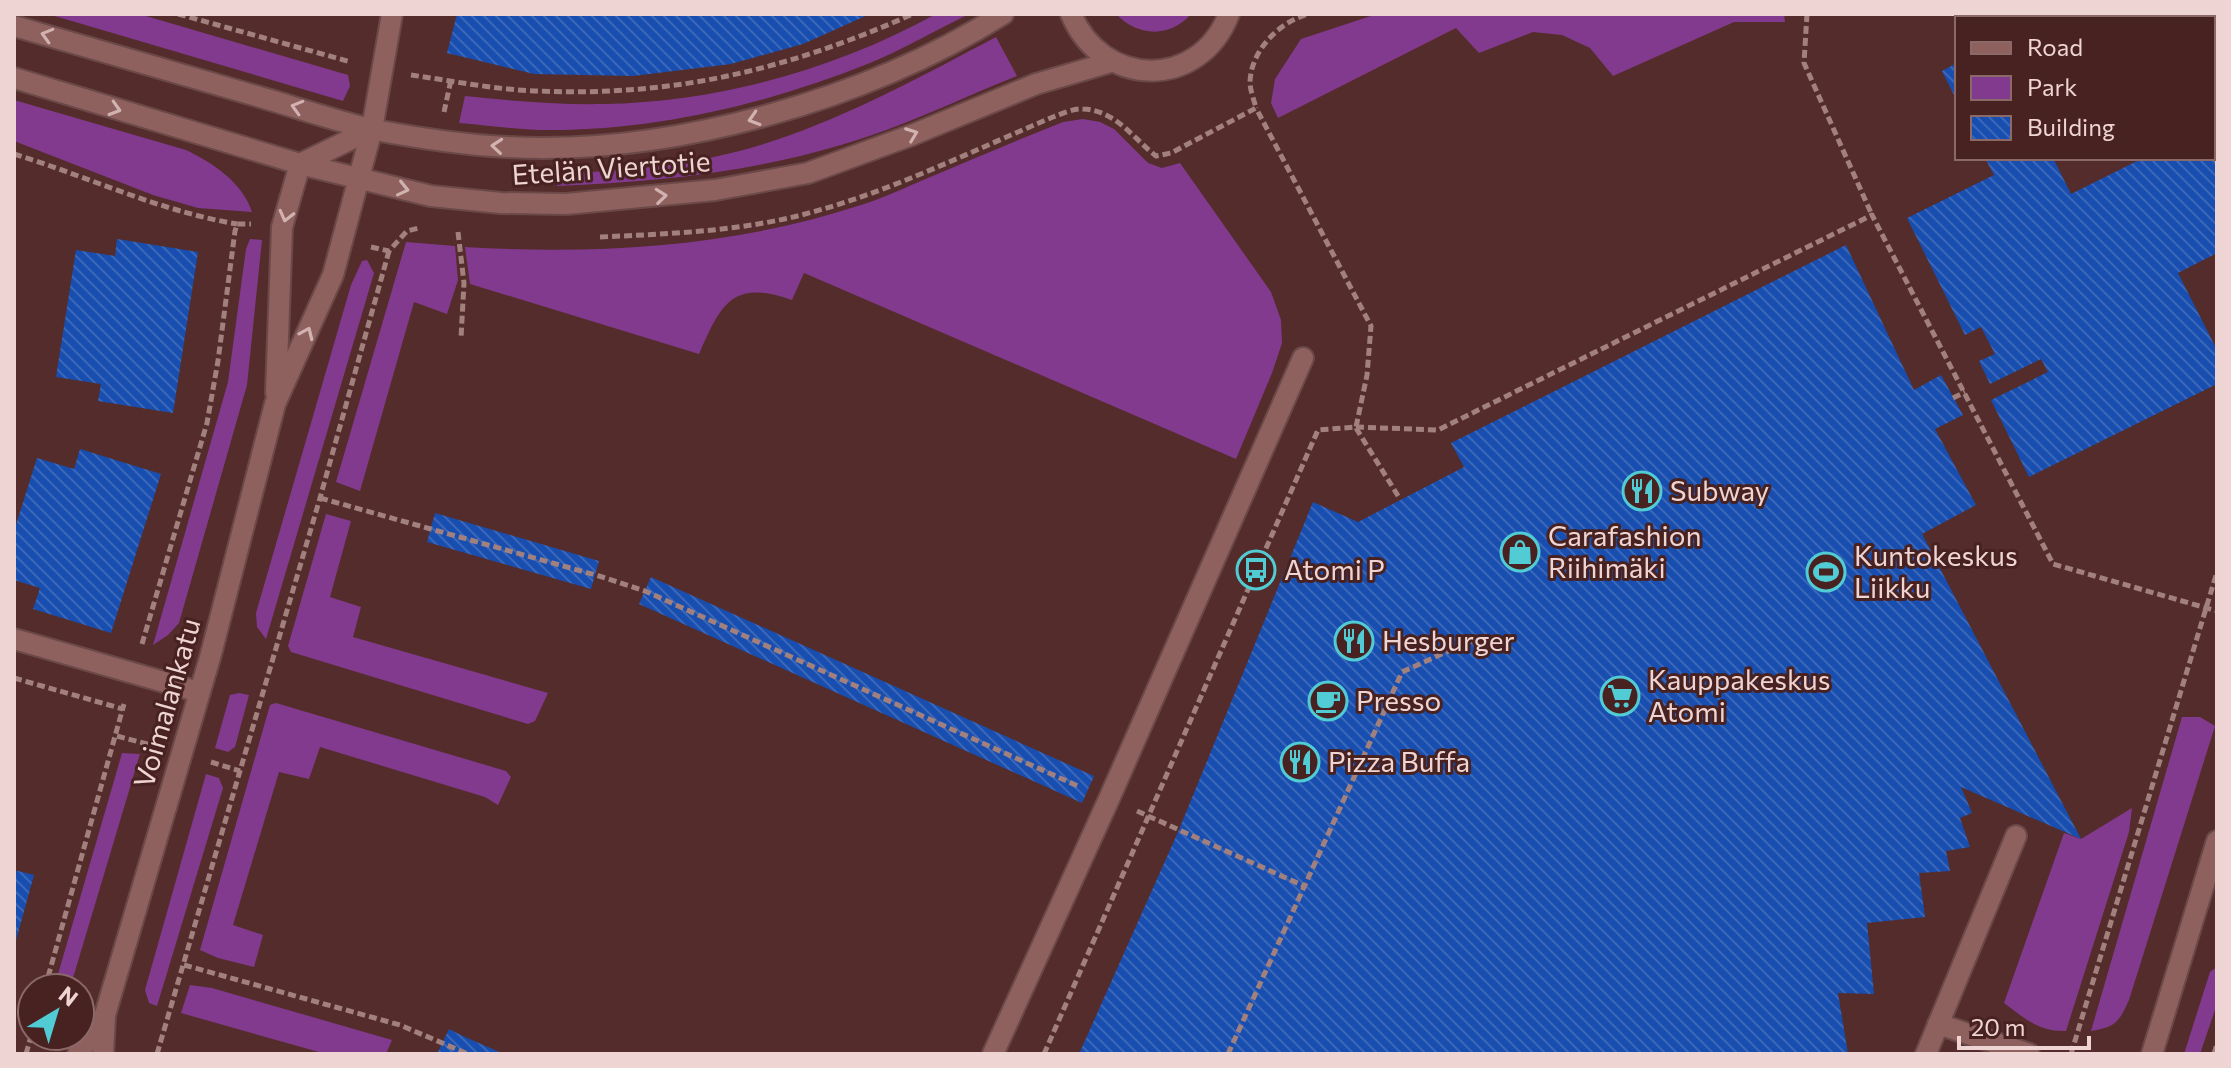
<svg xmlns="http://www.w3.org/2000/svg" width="2231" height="1068" viewBox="0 0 2231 1068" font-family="Commissioner,sans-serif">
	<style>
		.green { fill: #823a8f }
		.building { fill: url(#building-back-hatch) }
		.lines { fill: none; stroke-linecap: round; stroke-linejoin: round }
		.minor-casing { stroke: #6b4948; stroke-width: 24 }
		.path { stroke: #a1807e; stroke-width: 5; stroke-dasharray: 8 4; stroke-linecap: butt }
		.minor { stroke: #8e615f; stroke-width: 20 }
		.oneway { stroke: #d1b2b0 }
		.labels { text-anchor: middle; stroke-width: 6; stroke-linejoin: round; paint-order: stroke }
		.street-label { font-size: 28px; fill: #eed4d2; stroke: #482121 }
		.poi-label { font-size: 28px; fill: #eed4d2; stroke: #482121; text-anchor: start }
	</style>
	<defs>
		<pattern id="building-back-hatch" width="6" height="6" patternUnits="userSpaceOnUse" patternTransform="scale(2)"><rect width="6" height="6" fill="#184eaf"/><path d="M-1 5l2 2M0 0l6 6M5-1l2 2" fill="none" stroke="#3a67b9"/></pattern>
	</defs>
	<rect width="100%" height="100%" fill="#542c2b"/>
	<g class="green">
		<path d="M48,14H139L348,75L350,86L343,101Z"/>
		<path d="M936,14H969C936,30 904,49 870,63C765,105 652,132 538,130C512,129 485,125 459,123L465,96C512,101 558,105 604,104C719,102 836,69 936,14Z"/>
		<path d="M1116,14H1191C1170,38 1138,37 1116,14Z"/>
		<path d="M1377,14H1784L1785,22H1734L1613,76L1590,48L1562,35L1533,32L1479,53L1456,28L1278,118L1271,103L1275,79L1301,39Z"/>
		<path d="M996,37L1017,76C959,99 901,128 841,145C747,173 653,182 557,186L555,173C627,172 704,164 773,141C851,115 924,75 996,37Z"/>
		<path d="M14,100L186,150C213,163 242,182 252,212L198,208L153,195L14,141Z"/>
		<path d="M1083,119L1100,122L1114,129L1148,163L1162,168L1180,163L1271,292L1281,320L1282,343L1272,373L1236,459L804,273L792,300C732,279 721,304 699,354L470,284L465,247C599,255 733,247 861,205C884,198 906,187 928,178C973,159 1018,140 1063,122Z"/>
		<path d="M250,239L262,240L247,385L179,623L168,635L153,645L228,382L246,249Z"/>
		<path d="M406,242L455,246L458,280L447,314L414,302L360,491L336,482Z"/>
		<path d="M367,260L374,273L266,639L257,627L256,613L351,285L362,261Z"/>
		<path d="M326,514L351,521L330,597L361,607L353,637L548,693L535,721L528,724L291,652L288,646Z"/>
		<path d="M239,693L249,695L235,747L228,752L215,748L230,695Z"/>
		<path d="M276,703L506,771L511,777L498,805L485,797L320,747L309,779L279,772L233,925L263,935L254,967L218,958L200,950L270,705Z"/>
		<path d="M2182,717H2200L2215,726L2129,1000C2119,1022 2116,1027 2091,1031Z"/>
		<path d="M122,753L140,754L70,988H54Z"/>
		<path d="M206,774L219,778L223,788L157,1006L149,1003L145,990Z"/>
		<path d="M2132,808L2129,832L2066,1031C2039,1032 2024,1018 2004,1003L2064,833L2081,839Z"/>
		<path d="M2217,967V1004L2200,1054H2184L2210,972Z"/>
		<path d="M190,985L212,988L392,1040L386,1054H326L181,1013Z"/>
	</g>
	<g class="building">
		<path d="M457,14H870L803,44L731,64L633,76L534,74L447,53Z"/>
		<path d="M1957,63V101L1942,71Z"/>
		<path d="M2213,151L2217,159V253L2178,273L2217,350V384L2029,477L1991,400L2048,372L2041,359L1990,384L1979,361L1995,354L1981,327L1965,335L1907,218L1994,175L1985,158H2053L2071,194L2143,158H2213Z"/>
		<path d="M117,239L198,252L173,413L98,401L101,384L56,377L76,250L115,256Z"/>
		<path d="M1846,245L1914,390L1941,375L1963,415L1935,429L1976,505L1922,534L2081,839L1961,787L1972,813L1960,818L1970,847L1946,851L1950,871L1919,873L1925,917L1867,923L1874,994L1838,993L1848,1054H1079L1178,832L1313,502L1358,522L1464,467L1451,443Z"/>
		<path d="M80,449L161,474L111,633L33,609L40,588L14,580V531L37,458L74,469Z"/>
		<path d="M435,513L599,561L591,589L427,542Z"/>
		<path d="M651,577L1094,776L1082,803L639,604Z"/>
		<path d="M14,870L34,875L15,944H14Z"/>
		<path d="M449,1029L465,1037L504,1054H437Z"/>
	</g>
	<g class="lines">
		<defs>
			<g id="minor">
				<path d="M1071,14C1102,88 1199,91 1229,14"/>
				<path d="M14,26C94,49 173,72 253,95C293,106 334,121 375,130C418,138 463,145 507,147C669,156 866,100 1003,14"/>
				<path d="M14,78L300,164L431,196L501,203L566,204L715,190L808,173L912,135L1036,84L1111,62"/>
				<path d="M276,393L282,227L300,164L372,129"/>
				<path d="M14,639L199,692"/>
				<path d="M1938,1024L2029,1054"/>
				<path d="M78,1054L105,1015"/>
				<path d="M103,1054L105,1015L211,654L275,404L333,275L372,129L392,14"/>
				<path d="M993,1054L1109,799L1303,358"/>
				<path d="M1926,1054L2016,836"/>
				<path d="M2152,1054L2217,841"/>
			</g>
		</defs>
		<use href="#minor" class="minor-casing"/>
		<g class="path">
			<path d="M178,14L351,62"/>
			<path d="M1807,14L1804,63L1872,215"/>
			<path d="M2067,14L2103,18"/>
			<path d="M2213,45L2217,47"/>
			<path d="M411,75C453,81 497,90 539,91C675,97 789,69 913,14"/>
			<path d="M444,112L451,80"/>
			<path d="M14,154C89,177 159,211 237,224"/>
			<path d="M458,232L464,283L461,338"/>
			<path d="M600,237C664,234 726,232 789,218C880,197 967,153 1053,117C1062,114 1074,108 1083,109C1115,110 1133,138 1156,156L1171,153L1256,108C1254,100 1250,90 1250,82C1251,50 1280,21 1309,14"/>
			<path d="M371,247L389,251L407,231L419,228"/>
			<path d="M1953,398L1965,392"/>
			<path d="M1356,427L1438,430L1872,215L2053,564L2217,611"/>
			<path d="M1356,428L1400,499"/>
			<path d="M320,498L599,576L645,591L1080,787"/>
			<path d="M142,644L207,423L218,361L235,231L237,224H251"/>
			<path d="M14,678L123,709"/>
			<path d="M117,736L151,745"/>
			<path d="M211,762L240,771"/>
			<path d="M1137,811L1304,886"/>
			<path d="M184,965L400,1025L468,1054"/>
			<path d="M45,988L124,704"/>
			<path d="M26,1054L32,1033"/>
			<path d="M157,1054L320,498L389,251"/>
			<path d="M1044,1054L1318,430L1356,427L1367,375L1371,326L1256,108"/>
			<path d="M1228,1054L1402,672L1475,639"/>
			<path d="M2071,1054L2217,572"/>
			<path d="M2214,1054L2217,1044"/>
		</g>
		<use href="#minor" class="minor"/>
	</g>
	<defs><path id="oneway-chevron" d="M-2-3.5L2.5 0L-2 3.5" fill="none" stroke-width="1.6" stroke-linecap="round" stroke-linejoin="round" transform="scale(2)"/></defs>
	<g class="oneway">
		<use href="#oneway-chevron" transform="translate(47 35) rotate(-164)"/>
		<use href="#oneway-chevron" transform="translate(297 107) rotate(-164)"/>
		<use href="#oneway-chevron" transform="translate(115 109) rotate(17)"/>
		<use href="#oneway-chevron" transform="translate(754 119) rotate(163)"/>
		<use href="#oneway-chevron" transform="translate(912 134) rotate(-21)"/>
		<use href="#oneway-chevron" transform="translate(497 146) rotate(-175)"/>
		<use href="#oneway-chevron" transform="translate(403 189) rotate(13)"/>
		<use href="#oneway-chevron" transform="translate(661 196) rotate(-6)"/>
		<use href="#oneway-chevron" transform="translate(286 216) rotate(104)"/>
		<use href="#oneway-chevron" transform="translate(307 333) rotate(-66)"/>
	</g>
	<defs>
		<symbol id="restaurant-ring" viewBox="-11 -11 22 22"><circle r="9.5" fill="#482121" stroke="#51ccd4" stroke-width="1.5"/><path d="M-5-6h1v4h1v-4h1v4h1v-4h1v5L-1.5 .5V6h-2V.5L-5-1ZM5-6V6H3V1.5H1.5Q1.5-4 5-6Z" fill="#51ccd4"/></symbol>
		<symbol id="shop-ring" viewBox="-11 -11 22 22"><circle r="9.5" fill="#482121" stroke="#51ccd4" stroke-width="1.5"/><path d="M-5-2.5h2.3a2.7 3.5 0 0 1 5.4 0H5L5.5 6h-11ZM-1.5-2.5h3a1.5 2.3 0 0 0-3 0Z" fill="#51ccd4"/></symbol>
		<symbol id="bus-ring" viewBox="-11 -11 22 22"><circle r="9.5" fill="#482121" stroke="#51ccd4" stroke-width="1.5"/><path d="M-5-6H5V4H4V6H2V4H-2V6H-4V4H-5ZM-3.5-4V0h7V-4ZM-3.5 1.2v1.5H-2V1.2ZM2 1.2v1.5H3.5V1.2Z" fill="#51ccd4"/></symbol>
		<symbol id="stadium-ring" viewBox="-11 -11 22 22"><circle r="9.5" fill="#482121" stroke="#51ccd4" stroke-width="1.5"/><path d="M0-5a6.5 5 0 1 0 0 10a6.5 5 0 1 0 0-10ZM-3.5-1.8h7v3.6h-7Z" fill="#51ccd4"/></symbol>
		<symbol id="supermarket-ring" viewBox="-11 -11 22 22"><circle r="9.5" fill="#482121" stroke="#51ccd4" stroke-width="1.5"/><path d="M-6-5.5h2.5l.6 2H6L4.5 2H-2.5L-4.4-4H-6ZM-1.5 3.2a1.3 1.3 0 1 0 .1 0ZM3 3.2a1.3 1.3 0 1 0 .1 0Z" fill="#51ccd4"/></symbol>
		<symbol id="cafe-ring" viewBox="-11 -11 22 22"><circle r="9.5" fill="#482121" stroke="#51ccd4" stroke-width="1.5"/><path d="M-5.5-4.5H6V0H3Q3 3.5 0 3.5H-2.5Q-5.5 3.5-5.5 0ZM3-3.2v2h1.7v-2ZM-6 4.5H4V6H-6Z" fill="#51ccd4"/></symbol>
	</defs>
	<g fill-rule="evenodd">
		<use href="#restaurant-ring" x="1620" y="469" width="44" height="44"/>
		<use href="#shop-ring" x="1498" y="530" width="44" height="44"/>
		<use href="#bus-ring" x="1234" y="548" width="44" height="44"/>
		<use href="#stadium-ring" x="1804" y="550" width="44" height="44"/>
		<use href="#restaurant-ring" x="1332" y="619" width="44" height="44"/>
		<use href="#supermarket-ring" x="1598" y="674" width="44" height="44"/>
		<use href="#cafe-ring" x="1306" y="679" width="44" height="44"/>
		<use href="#restaurant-ring" x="1278" y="740" width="44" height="44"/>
	</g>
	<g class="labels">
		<g class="street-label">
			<text transform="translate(611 168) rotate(-4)" y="10">Etelän Viertotie</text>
			<text transform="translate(167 703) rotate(-74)" y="10">Voimalankatu</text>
		</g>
		<g class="poi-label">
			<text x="1670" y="501">Subway</text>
			<text x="1548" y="546">Carafashion<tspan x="1548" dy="32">Riihimäki</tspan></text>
			<text x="1854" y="566">Kuntokeskus<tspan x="1854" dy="32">Liikku</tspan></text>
			<text x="1284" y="580">Atomi P</text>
			<text x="1382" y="651">Hesburger</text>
			<text x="1648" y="690">Kauppakeskus<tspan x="1648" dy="32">Atomi</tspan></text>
			<text x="1356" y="711">Presso</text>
			<text x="1328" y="772">Pizza Buffa</text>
		</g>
	</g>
	<rect width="2231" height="1068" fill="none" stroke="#eed4d2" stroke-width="32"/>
	<rect x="1955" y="16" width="260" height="144" fill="#482121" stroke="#8a6968" stroke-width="2"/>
	<rect x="1971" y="42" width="40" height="12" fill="#8e615f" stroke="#8a6968" stroke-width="2"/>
	<text x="2027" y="56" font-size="24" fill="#eed4d2">Road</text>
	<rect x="1971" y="76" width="40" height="24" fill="#823a8f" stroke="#8a6968" stroke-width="2"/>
	<text x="2027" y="96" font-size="24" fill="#eed4d2">Park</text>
	<rect x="1971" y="116" width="40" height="24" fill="url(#building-back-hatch)" stroke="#8a6968" stroke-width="2"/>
	<text x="2027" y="136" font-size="24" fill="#eed4d2">Building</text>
	<g transform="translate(56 1012) rotate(38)"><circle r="38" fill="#482121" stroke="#8a6968" stroke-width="2"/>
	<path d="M0-6L14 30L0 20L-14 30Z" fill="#51ccd4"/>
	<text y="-12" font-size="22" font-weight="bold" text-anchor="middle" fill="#eed4d2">N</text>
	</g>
	<path d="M1959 1036v12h130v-12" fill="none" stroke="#eed4d2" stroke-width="4"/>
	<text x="1971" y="1036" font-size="24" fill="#eed4d2" stroke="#482121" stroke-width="6" paint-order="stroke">20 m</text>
</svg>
